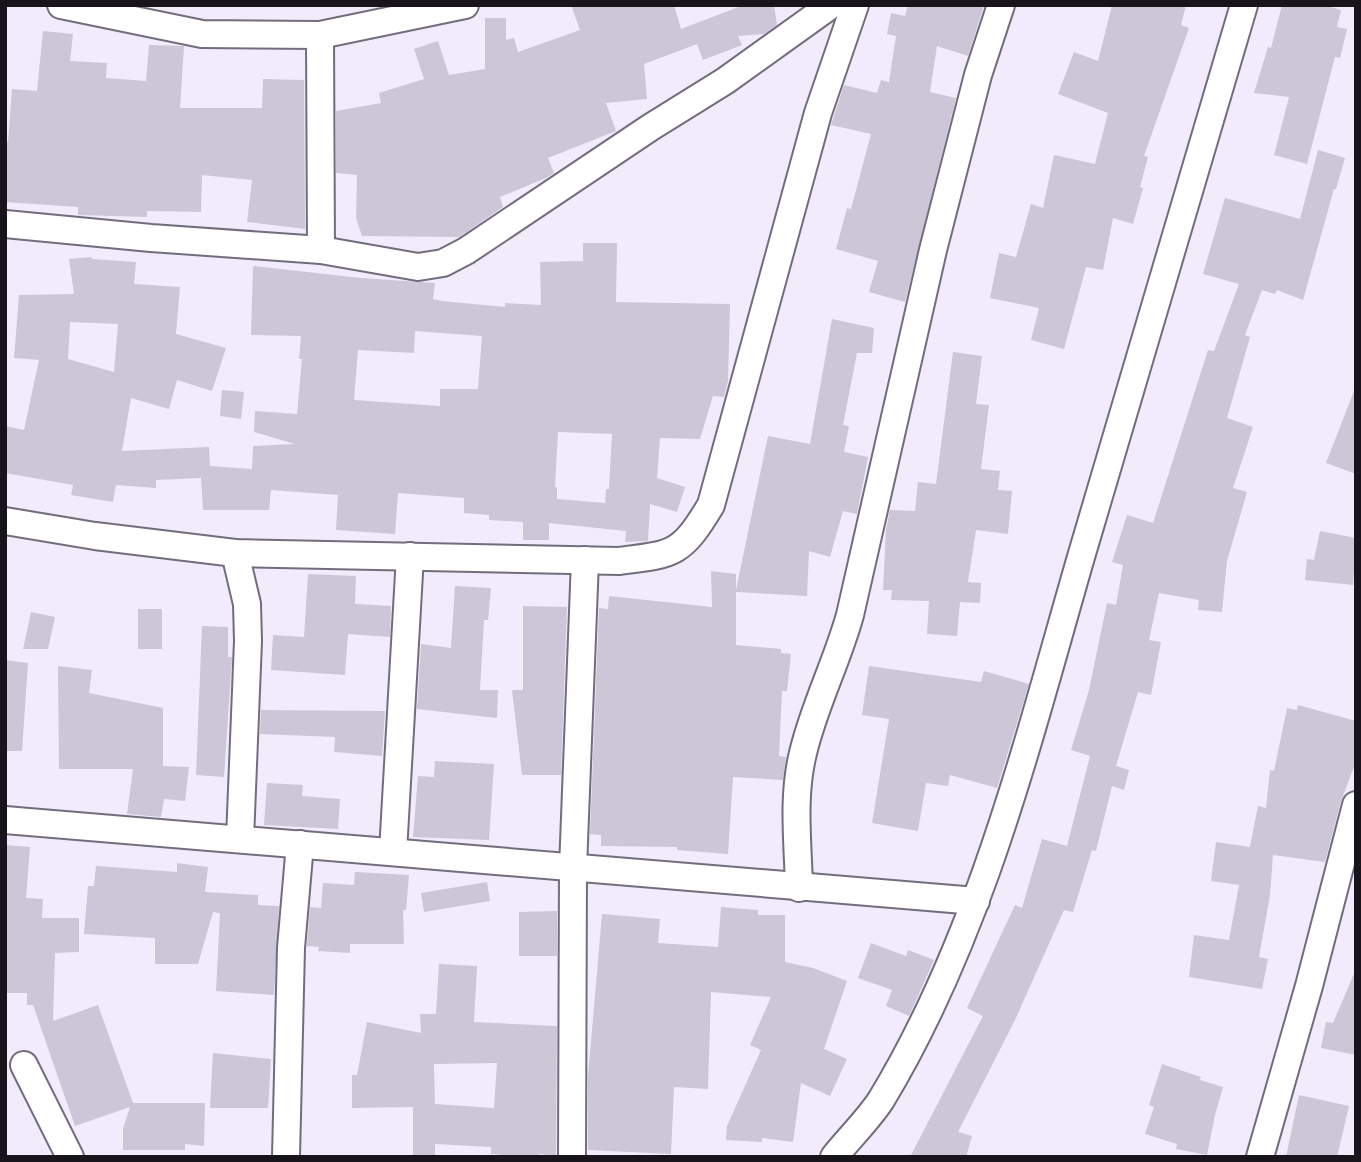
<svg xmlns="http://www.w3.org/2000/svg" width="1361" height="1162" viewBox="0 0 1361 1162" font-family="'Open Sans',sans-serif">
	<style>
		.building { fill: #ccc6d7; fill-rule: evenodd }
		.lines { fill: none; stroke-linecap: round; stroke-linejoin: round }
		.minor-casing { stroke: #726d7c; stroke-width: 30 }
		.minor { stroke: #fff; stroke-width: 26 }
	</style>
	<rect width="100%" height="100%" fill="#f1ebfc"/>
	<g class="building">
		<path d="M571,5H674L681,29L744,5H774L777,25L764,34L738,36L742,45L703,60L697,44L644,64L647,99L606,103L616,131L548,158L554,173L546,178L500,197L503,207L459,237L362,236L356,218L357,175L336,173V111L381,103L379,93L424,79L414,49L438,41L449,75L485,69V18H506V40L514,38L518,52L580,30Z"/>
		<path d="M908,5H984L968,56L937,46L930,92L956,98L905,302L869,292L878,261L836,249L847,208L851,209L871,134L831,125L844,85L877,93L881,80L889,82L896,36L887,34L891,13L905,16Z"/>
		<path d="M1112,5H1186L1181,25L1189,28L1144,156L1148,157L1140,187L1143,188L1133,224L1113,218L1103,270L1086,267L1064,349L1031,340L1039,308L990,298L999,253L1016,257L1031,204L1043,208L1054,155L1095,164L1108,113L1058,94L1074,52L1098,61Z"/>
		<path d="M1282,5H1324L1341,10L1337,27L1347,29L1340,58L1335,57L1307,164L1274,155L1289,97L1254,93L1268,47L1271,48Z"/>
		<path d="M43,31L73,34L70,61L107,63L106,78L146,81L149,45L184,46L180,108H262L263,79L304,80L305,229L247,222L252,180L202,175L201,212L147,211V217L78,215V207L5,202V142H8L12,89L37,91Z"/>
		<path d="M1318,150L1345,158L1336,189H1334L1303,300L1277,290L1275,294L1262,290L1245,335L1250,337L1227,418L1253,427L1233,488L1247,492L1227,561L1222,612L1198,610L1199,600L1159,593L1149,640L1161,642L1151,695L1138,692L1116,766L1129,770L1124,790L1112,786L1096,851L1092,850L1073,912L1064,910L1015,1020L958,1132L972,1136L966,1157H910L983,1016L967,1008L1015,905L1022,908L1042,839L1067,846L1090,756L1071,750L1089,690L1107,603L1116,605L1123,565L1112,562L1127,515L1153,523L1208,350L1214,351L1239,284L1203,274L1225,198L1300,219Z"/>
		<path d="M583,243H617L616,302L730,304L728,381L724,397L713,396L700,439L660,438L657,478L685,487L677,512L650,504L648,541L625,542L626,531L549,523V540H523V522L489,520V515L464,513V498L398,493L395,534L336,530L338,495L271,490L269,510H203L201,478L156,480V488L116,485L113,502L71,495L73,485L5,473V426L24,430L39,360L14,358L19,295L74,294L69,259L92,257V259L136,262L134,284L180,287L176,334L226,348L212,391L177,380L169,409L131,398L122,451L209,447L210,466L252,469L253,446L295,444L254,432L255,411L297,414L302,359H299L301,336L251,335L253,266L361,278L435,283L433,299L442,301L505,307V303L541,305L540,262L583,261ZM70,322L118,324L114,372L68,359ZM415,331L482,336L478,389H440V406L354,400L358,350L414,353ZM558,432L612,434L609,489H606L605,503L557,499V487H555Z"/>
		<path d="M832,319L874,328L872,353H857L843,425L849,426L844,452L868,457L857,514L843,511L830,557L809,551L807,596L736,592V645L781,649V653L791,654L787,691H782L779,756L786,757L783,780L733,777L728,854L677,850V847L601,846V835L590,834L599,608L608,609L609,596L712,607L711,571L736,574V590L768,436L810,444Z"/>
		<path d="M953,352L982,356L976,404L989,405L981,469L1000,471L998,490L1012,491L1008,534L976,530L968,582L981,583L980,603L960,602L957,636L927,634L929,601L891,600L892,590H883L886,530L890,510L915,511L918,482L936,484Z"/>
		<path d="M222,390L244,392L241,419L220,416Z"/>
		<path d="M1354,391H1356V474L1326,463Z"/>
		<path d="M1320,531L1356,538L1353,585L1305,580L1307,559L1314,560Z"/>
		<path d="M308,574L356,576L355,604L391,606L390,637L348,634L345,675L271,670L273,635L304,637Z"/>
		<path d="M455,586L491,588L488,620H484L480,690H498L497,718L417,709L421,644L451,648Z"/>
		<path d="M523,606L567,607L561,775H522L512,690H523Z"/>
		<rect x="138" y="609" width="24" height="40"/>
		<path d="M31,612L55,617L48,649H23Z"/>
		<path d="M202,626L228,627V657H232L224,777L196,775Z"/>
		<path d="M5,660L28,663L22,751H5Z"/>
		<path d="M58,666L92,670L89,693L163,708V766L189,767L185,801L164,799L161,817L127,814L133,769H59Z"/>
		<path d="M869,666L981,682L984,671L1029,684L997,788L950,775L948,786L926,783L918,831L872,823L889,719L862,715Z"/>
		<path d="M1298,705L1356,721V761L1340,804L1325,862L1273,855L1270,895L1259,957L1268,959L1262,989L1189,977L1194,935L1229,940L1239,885L1211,881L1216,842L1250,847L1258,806L1266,808L1270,770L1274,771L1287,708L1297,710Z"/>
		<path d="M261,710L385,711L382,756L334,752L335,737L260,734Z"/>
		<path d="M435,761L494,764L489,840L413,837L418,776L434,777Z"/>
		<path d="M267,783L303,785L302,796L340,799L338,829L264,825Z"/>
		<path d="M5,845L30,847L26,898L43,899L42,918H79V952L55,953L53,1021L98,1005L133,1103H205L204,1146L185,1144V1150H123V1129L130,1107L75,1126L33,1005H27V993H5Z"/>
		<path d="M177,863L208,867L205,892L258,895V905L279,906L274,995L216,991L220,913L213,912L198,964H155V938L84,934L88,886H94L96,866L177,872Z"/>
		<path d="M355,872L409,875L406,910H403L404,944H350V953L318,951L319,947L307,946L310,907L321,908L323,883L354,885Z"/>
		<path d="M487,882L490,901L424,912L421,893Z"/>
		<path d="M721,907L758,910V915H785V962L813,968L847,981L824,1049L847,1059L830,1096L801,1083L793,1142L762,1138V1142L726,1140L727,1126L761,1050L750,1045L771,997L711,992L708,1089L674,1087L671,1154L588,1150V1077L602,914L660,919L658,943L718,947Z"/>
		<path d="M557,911V956H519V912Z"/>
		<path d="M871,943L906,956L908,950L934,960L909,1016L886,1006L892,990L858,978Z"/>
		<path d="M439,964L477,966L474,1022L557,1026L556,1156L539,1154V1157H531L491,1154V1147L435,1144V1157H413V1107L352,1108V1075H357L367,1022L421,1033L420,1014H436ZM497,1063L494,1108L435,1104L434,1064Z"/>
		<path d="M1356,969V1055L1321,1048L1326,1022L1333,1023Z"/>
		<path d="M213,1053L271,1059L268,1108H210Z"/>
		<path d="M1162,1064L1201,1077L1200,1080L1223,1087L1215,1115L1207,1155L1176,1149L1177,1144L1145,1134L1154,1107L1149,1105Z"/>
		<path d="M1299,1095L1349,1106L1337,1157H1286Z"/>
	</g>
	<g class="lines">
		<defs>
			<g id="minor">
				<path d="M61,5L202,34L320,35L465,5"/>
				<path d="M320,35L321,250"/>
				<path d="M5,224L151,238L321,250L418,267L443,263L466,251L651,127L725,81L831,5"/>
				<path d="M5,521L95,536L235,553L619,561C674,554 681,555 711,505L818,113L855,5"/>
				<path d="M235,553L247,604L248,641L240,839"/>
				<path d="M5,820L976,901"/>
				<path d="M393,852L410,556"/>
				<path d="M799,888C798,843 792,797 803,753C814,706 837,662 850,615L933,250L978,75L1001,5"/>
				<path d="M24,1065L70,1157"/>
				<path d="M286,1157L291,948L300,844"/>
				<path d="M572,1157L573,868L585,560"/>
				<path d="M834,1157C849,1138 868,1120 881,1100C981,935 1028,740 1081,557C1135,373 1190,189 1244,5"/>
				<path d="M1260,1157L1309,986L1356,805"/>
			</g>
		</defs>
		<use href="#minor" class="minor-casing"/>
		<use href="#minor" class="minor"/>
	</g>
	<rect width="1361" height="1162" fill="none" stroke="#17151b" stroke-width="14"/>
</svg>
